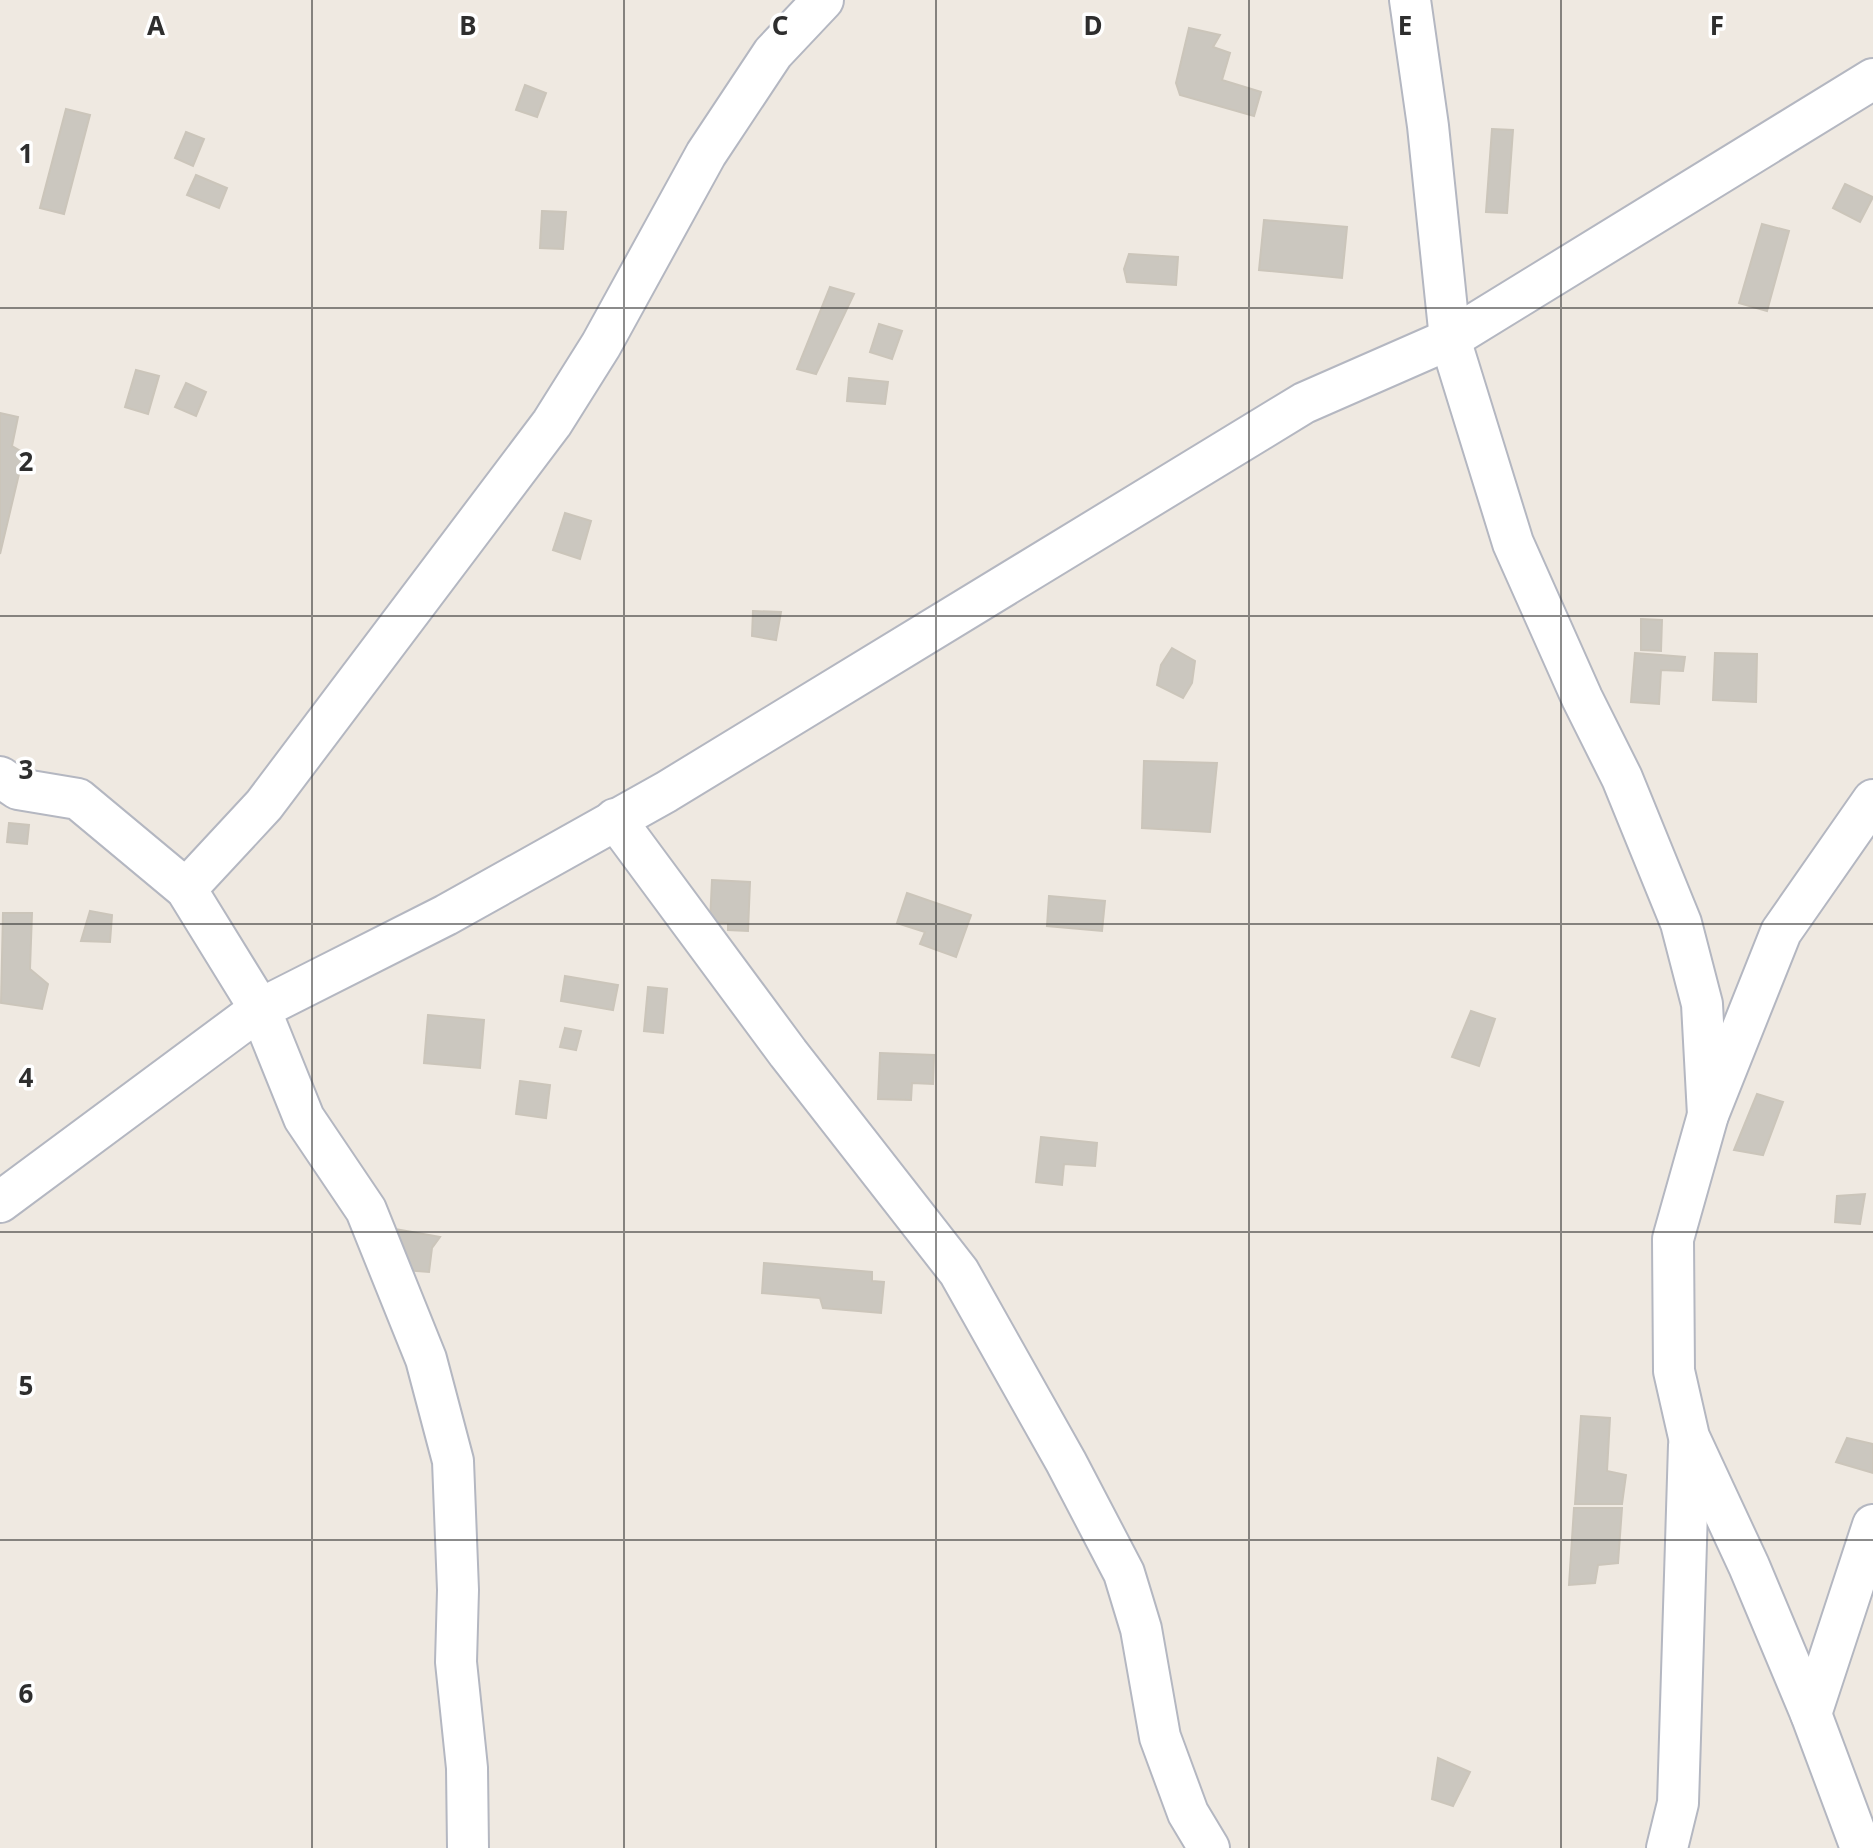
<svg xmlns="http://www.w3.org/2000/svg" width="1873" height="1848" viewBox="0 0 1873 1848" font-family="'Noto Sans',sans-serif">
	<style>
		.building { fill: #cbc7bf; stroke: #cbc5ba; stroke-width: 2 }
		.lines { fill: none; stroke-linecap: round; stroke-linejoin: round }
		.minor-casing { stroke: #b4b7c1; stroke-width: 44 }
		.minor { stroke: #fff; stroke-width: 40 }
		.grid { fill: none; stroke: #2e2e2e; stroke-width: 2; stroke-opacity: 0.55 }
		.grid-label { font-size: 26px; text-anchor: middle; font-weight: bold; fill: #2e2e2e; stroke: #fff; stroke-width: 7; stroke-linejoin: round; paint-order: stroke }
	</style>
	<rect width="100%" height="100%" fill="#efe9e1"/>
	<g class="building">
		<path d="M1189,28L1220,35L1213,47L1230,53L1222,80L1261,92L1254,116L1180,95L1176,83Z"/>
		<path d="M525,85L546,93L537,117L516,110Z"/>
		<path d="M66,109L90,115L64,214L40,208Z"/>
		<path d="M1492,129L1513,130L1507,213L1486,212Z"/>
		<path d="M186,132L204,139L193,166L175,158Z"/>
		<path d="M196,175L227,188L219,208L187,195Z"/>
		<path d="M1845,184L1873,197L1860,222L1833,208Z"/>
		<path d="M542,211L566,212L563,249L540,248Z"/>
		<path d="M1264,220L1347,227L1342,278L1259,270Z"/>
		<path d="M1762,224L1789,231L1767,311L1739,303Z"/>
		<path d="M1129,254L1178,257L1176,285L1127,282L1124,269Z"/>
		<path d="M830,287L854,294L816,374L797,369Z"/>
		<path d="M879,324L902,331L892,359L870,352Z"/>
		<path d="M136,370L159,376L148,414L125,407Z"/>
		<path d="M849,378L888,382L885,404L847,401Z"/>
		<path d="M186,383L206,392L196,416L175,407Z"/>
		<path d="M0,413L18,417L12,446L24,453L0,554Z"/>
		<path d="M565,513L591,521L580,559L553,550Z"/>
		<path d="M753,611L781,612L776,640L752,636Z"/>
		<path d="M1641,619L1662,620L1661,651L1641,650Z"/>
		<path d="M1172,648L1195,661L1192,683L1183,698L1157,685L1161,665Z"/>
		<path d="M1635,653L1685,657L1683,671L1661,670L1659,704L1631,702Z"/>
		<path d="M1715,653L1757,654L1756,702L1713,700Z"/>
		<path d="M1144,761L1217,763L1210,832L1142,828Z"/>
		<path d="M9,823L29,825L27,844L7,842Z"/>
		<path d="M712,880L750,882L748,931L728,930V923L710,922Z"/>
		<path d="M907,893L971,915L956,957L920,944L925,932L897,923Z"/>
		<path d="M1049,896L1105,901L1102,931L1047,926Z"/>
		<path d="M90,911L112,915L110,942L81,941Z"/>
		<path d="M3,913H32L30,969L48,984L42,1009L1,1003Z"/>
		<path d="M565,976L618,985L613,1010L561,1001Z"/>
		<path d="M648,987L667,989L663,1033L644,1031Z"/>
		<path d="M1471,1011L1495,1019L1479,1066L1452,1057Z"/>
		<path d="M428,1015L484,1020L480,1068L424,1063Z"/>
		<path d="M565,1028L581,1031L576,1050L560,1047Z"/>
		<path d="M880,1053L934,1055L933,1084L912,1083L911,1100L878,1099Z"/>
		<path d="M520,1081L550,1085L546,1118L516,1114Z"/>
		<path d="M1757,1094L1783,1102L1763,1155L1734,1150Z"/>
		<path d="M1041,1137L1097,1143L1095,1166L1064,1164L1062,1185L1036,1182Z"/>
		<path d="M1865,1194L1860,1224L1835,1222L1837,1196Z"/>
		<path d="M395,1229L440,1237L432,1248L429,1272L377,1268Z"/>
		<path d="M764,1263L872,1272V1281L884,1282L881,1313L823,1308L820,1298L762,1293Z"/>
		<path d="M1581,1416L1610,1418L1607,1471L1626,1475L1622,1504H1575Z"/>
		<path d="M1847,1438L1873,1444V1473L1836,1462Z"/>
		<path d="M1574,1508H1622L1618,1563L1598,1565L1595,1583L1569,1585Z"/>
		<path d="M1438,1758L1470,1772L1453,1806L1432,1799Z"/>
	</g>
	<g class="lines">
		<defs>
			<g id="minor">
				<path d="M1410,0L1428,126L1450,339L1513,543L1582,698L1622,778L1681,923L1702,1004L1708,1115"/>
				<path d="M0,777L18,789L78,799L186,889L260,1009L304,1118L366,1210L426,1359L453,1461L458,1590L456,1662L467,1768L468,1848"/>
				<path d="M615,819L788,1053L959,1272L1066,1462L1124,1573L1141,1629L1160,1737L1188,1813L1209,1848"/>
				<path d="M186,889L264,805L552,423L601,345L706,154L773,53L823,0"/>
				<path d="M0,1202L260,1009L446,915L666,792L1304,403L1450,339L1873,79"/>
				<path d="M1811,1714L1873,1525"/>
				<path d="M1667,1848L1678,1803L1689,1445"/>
				<path d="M1861,1848L1811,1714L1749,1566L1689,1437L1674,1371L1673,1239L1708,1115L1781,932L1873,800"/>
			</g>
		</defs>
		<use href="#minor" class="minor-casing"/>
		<use href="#minor" class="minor"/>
	</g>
	<path class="grid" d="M312,0V1848M624,0V1848M936,0V1848M1249,0V1848M1561,0V1848M0,308H1873M0,616H1873M0,924H1873M0,1232H1873M0,1540H1873"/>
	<g class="grid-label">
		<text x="156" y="35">A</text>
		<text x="468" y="35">B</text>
		<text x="780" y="35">C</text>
		<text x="1093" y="35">D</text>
		<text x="1405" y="35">E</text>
		<text x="1717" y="35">F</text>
		<text x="26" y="163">1</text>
		<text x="26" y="471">2</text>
		<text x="26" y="779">3</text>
		<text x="26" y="1087">4</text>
		<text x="26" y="1395">5</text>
		<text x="26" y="1703">6</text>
	</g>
</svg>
